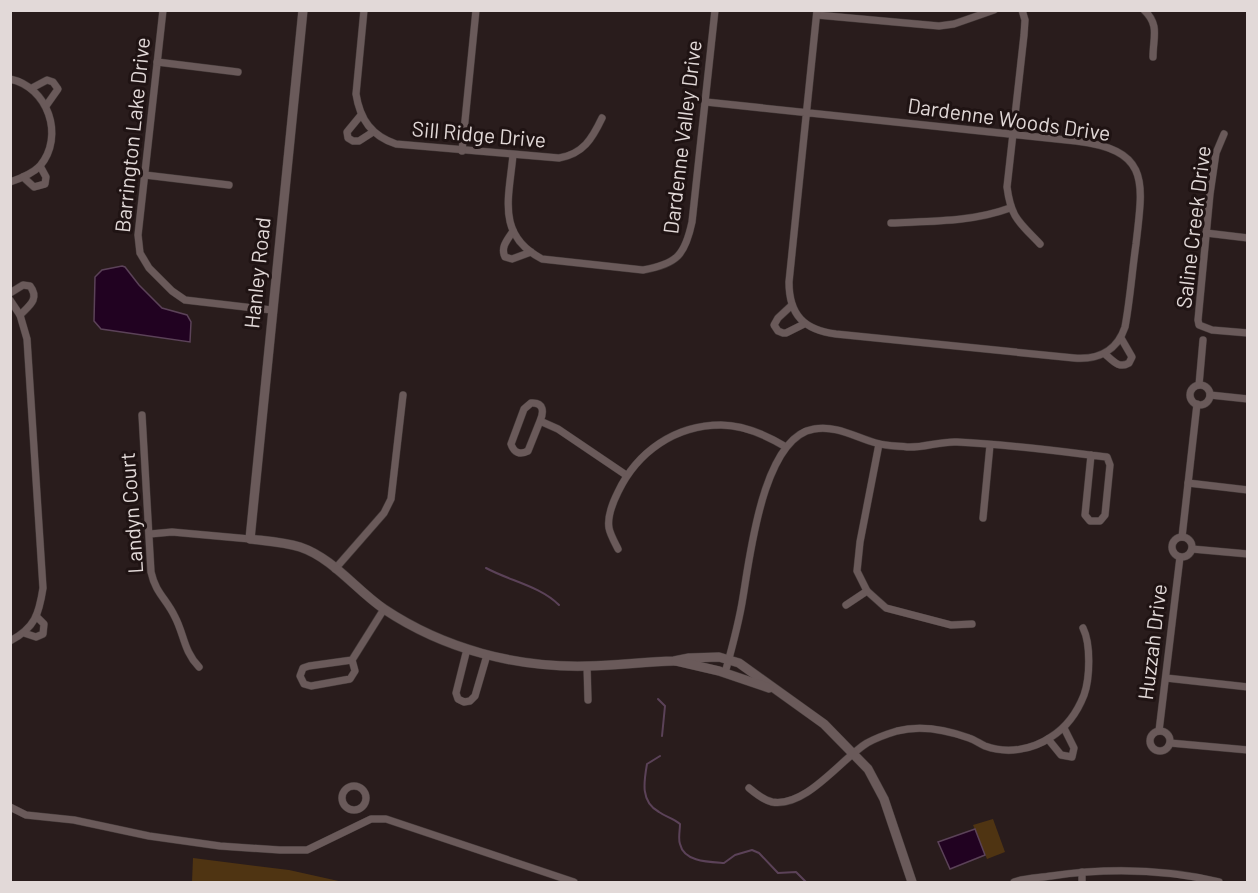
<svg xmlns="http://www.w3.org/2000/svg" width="1258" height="893" viewBox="0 0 1258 893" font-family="Barlow,sans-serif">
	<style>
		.green { fill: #4f3412 }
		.water { fill: #210221; stroke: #5b4258; stroke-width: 1.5 }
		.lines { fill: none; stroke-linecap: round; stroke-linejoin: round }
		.stream { stroke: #5b4258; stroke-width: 2 }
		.street-casing { stroke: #433938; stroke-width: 8 }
		.secondary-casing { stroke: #433938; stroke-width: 10 }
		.street { stroke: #6a5a5a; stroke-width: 7 }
		.secondary { stroke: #6a5a5a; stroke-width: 9 }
		.labels { text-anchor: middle; stroke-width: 6; stroke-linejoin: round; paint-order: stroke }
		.street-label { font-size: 21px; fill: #e2d9d8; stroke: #1f1313 }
	</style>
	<rect width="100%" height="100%" fill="#291c1c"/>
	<g class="green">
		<path d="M993,819L1005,852L987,859L973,825Z"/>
		<path d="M193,858L289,870L343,882H192Z"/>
	</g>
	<g class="water">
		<path d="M122,266L125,267L139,285L162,308L187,315L191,322L190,342L101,329L94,321L95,277L102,270Z"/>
		<path d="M975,829L985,855L950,869L938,842Z"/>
	</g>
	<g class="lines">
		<g class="stream">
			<path d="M486,568C510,581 540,586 559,605"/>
			<path d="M658,699L665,706L662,736"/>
			<path d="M660,756L647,764C644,781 640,802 659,812C666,817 673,818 680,824C680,830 678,839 680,844C684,862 709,862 724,863L735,855L752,850L759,853L778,873L796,872L806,882"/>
		</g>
		<defs>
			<g id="street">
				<path d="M163,10L138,235L140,253L149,268L172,291L185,300L272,310"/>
				<path d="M364,10L356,94C360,120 372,136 396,144L559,158C583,154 592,139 602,118"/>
				<path d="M1022,10L1025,20L1024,35L1007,187C1011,218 1019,222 1040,244"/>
				<path d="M1144,10C1160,25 1153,37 1153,57"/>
				<path d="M817,15L939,26L954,24L994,10"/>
				<path d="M157,62L238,72"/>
				<path d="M10,79C48,87 65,136 40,166C33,173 19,179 10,182"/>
				<path d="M32,88L47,80L53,82L58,89L46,106"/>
				<path d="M706,102L1076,141C1151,150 1143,182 1136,244C1132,272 1130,300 1125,327C1117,351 1098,360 1074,358L836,334C804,330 789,315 789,282L817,10"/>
				<path d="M361,115L347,132L348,138L353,141H359L373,132"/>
				<path d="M1224,134L1216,153L1210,194L1198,320L1199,325L1212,330L1248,333"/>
				<path d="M462,151L476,10"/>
				<path d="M513,155C509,198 496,235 542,259L643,270C677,264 685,255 692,222L715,10"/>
				<path d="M145,175L229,185"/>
				<path d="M23,177L34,187L45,184L46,177L40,166"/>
				<path d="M891,223C932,221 972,222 1010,208"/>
				<path d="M513,231C508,239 500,247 505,257L512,259L531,252"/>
				<path d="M1206,233L1248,238"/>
				<path d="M10,293L23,285L30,286C40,299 29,306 20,315"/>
				<path d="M10,300L20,315L27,339L43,588C39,614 35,628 10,641"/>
				<path d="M792,305L778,318L774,325L778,331L783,333H786L804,324"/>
				<path d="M1105,354C1113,361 1119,369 1129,363L1132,357L1121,338"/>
				<circle cx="1200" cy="395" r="10"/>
				<path d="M1199,385L1203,340"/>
				<path d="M1210,395L1248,399"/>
				<path d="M142,415L151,572C156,594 166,598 175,617C184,634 184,652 199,667"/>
				<path d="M540,421L528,451C520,455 514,453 511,444L524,409L531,403C544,402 544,412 540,421L558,429L626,475"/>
				<path d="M879,444L860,542L857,571L867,591L886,608L951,625L972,624"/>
				<path d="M1188,483L1248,490"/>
				<path d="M983,518L990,445"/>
				<path d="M150,534L172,532L250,539"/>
				<circle cx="1182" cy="547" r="10"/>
				<path d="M1182,537L1197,404"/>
				<path d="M618,549C615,543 610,534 609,528C607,516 613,502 618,492C637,452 675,425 721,425C744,425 766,435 786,447"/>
				<path d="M1192,549L1248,554"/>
				<path d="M335,569L384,513L391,499L403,395"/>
				<path d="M846,605L867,591"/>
				<path d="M24,633L36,637L43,634L44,624L37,617"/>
				<path d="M467,649L456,693L458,699L464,702L470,701L475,696L487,655"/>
				<path d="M352,660L355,671L350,679L311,686L304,684L300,676L303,668L309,666L352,660L384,609"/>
				<path d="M587,666L588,700"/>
				<path d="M725,673C732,648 739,623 743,597C750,556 763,437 814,429C836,425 855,437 876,443C885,446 897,446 907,447C924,448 940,441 957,442C1007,444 1057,451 1107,457L1110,465L1105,515L1100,521H1090L1085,515L1091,455"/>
				<path d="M1166,678L1248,687"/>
				<circle cx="1160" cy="741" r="10"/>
				<path d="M1159,731L1180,557"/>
				<path d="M1048,739L1061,755L1072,757L1074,748L1064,728"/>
				<path d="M1170,743L1248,750"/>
				<circle cx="354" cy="798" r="12"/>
				<path d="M749,788C756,794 764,800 772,802C806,808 841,759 867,743C876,738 887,734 897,731C920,725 947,730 969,738C975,740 980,744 985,746C1007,754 1032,750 1051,737C1067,727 1077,713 1084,695C1090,678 1091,644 1083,628"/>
				<path d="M10,807L26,815L74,820L149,836L220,846L280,850H307L371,819H386L574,882"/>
				<path d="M1082,872V882"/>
				<path d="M1014,882C1026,878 1039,878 1051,876C1107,868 1164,869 1219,882"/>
			</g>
			<g id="secondary">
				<path d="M303,10L250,539C266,541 284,542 300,547C333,558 356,590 384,609C444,649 516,668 588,666C617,665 646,662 674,661L689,658L719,657L739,663L824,724L868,769L884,799L912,882"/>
				<path d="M676,661L719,671L769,688"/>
			</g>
		</defs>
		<use href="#street" class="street-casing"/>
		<use href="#secondary" class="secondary-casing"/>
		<use href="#street" class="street"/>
		<use href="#secondary" class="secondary"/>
	</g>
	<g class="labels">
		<g class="street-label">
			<text transform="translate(1009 120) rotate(8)" y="7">Dardenne Woods Drive</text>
			<text transform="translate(133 135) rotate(-84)" y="7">Barrington Lake Drive</text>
			<text transform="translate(479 135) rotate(5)" y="7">Sill Ridge Drive</text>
			<text transform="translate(683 137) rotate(-83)" y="7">Dardenne Valley Drive</text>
			<text transform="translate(1194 227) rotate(-83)" y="7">Saline Creek Drive</text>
			<text transform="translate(258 273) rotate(-84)" y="7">Hanley Road</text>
			<text transform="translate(132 513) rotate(-94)" y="7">Landyn Court</text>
			<text transform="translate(1153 642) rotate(-83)" y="7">Huzzah Drive</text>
		</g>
	</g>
	<rect width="1258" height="893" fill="none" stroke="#e2d9d8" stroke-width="24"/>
</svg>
